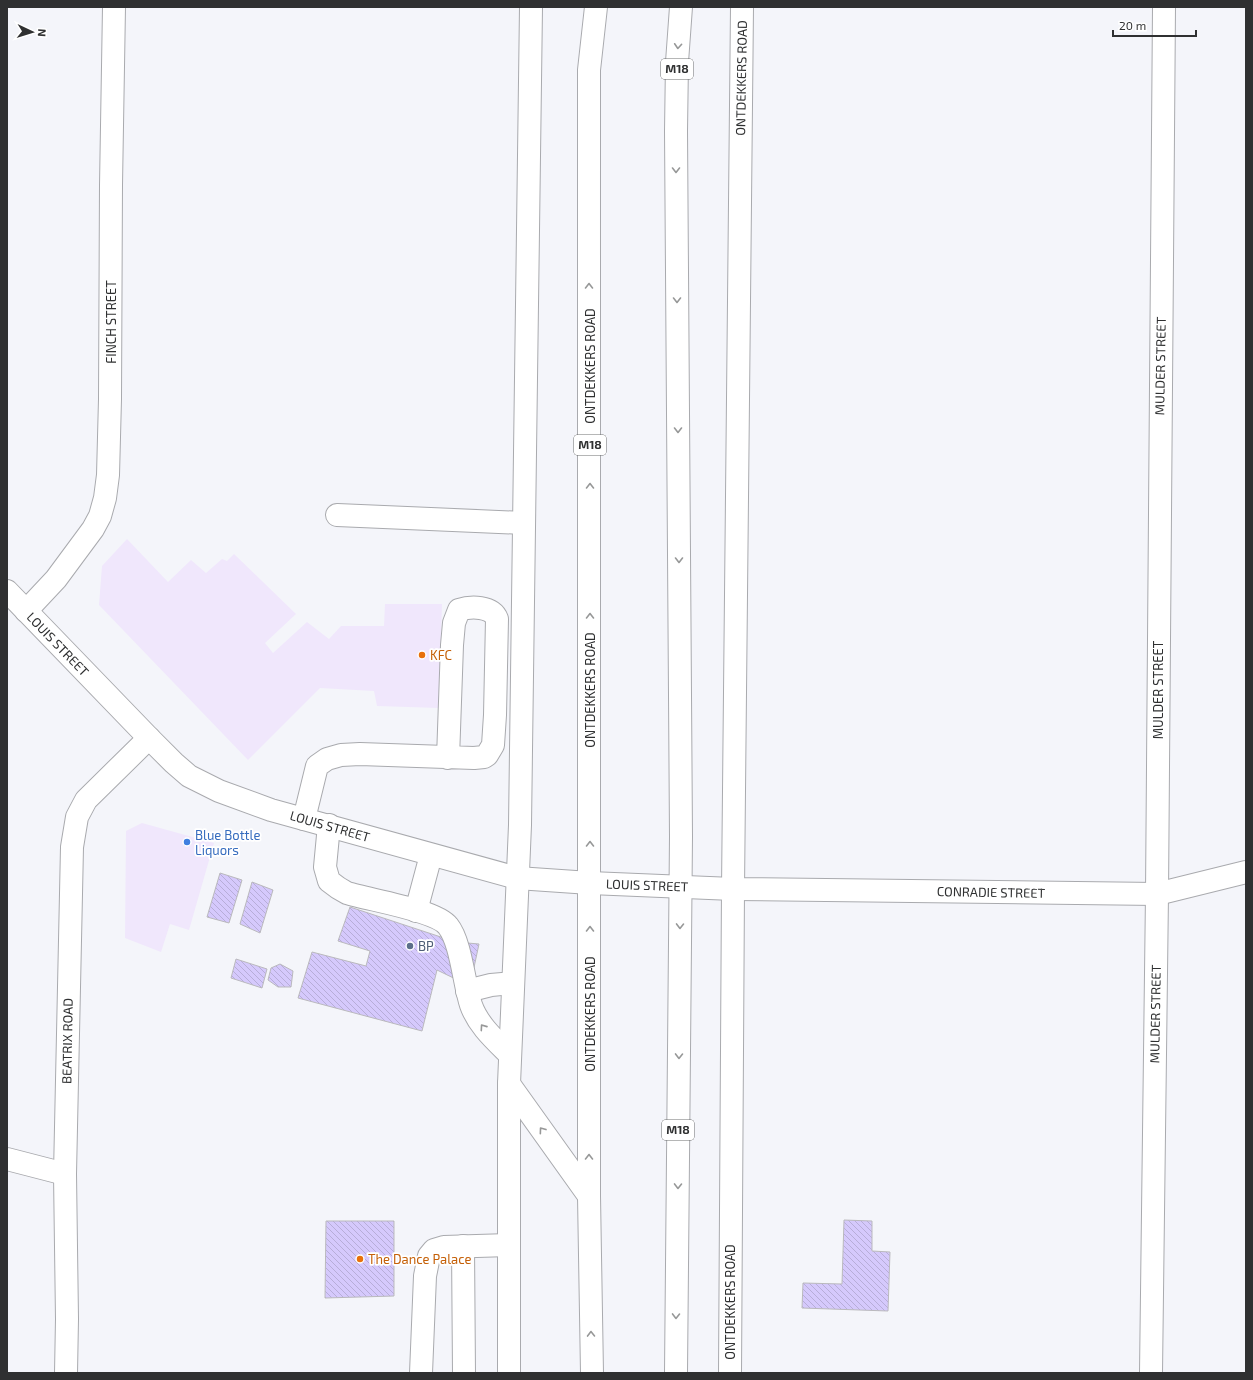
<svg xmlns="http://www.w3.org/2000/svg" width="1253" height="1380" viewBox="0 0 1253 1380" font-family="'Exo 2',sans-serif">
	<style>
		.commercial { fill: #f0e7fc }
		.building { fill: url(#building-back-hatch); stroke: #bab9bd }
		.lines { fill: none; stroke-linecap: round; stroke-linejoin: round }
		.minor-casing { stroke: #a9aaae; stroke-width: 24 }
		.major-casing { stroke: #a9aaae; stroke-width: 24 }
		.minor { stroke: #fff; stroke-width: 22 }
		.major { stroke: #fff; stroke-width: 22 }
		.oneway { stroke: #979898 }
		.food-dot { fill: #e8710a; stroke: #fff; stroke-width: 1.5 }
		.shop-dot { fill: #3f7fe0; stroke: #fff; stroke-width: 1.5 }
		.service-dot { fill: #5c6f8a; stroke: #fff; stroke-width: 1.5 }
		.labels { text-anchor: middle; stroke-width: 3.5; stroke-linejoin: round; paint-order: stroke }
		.shield { fill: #fff; stroke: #6d6e6f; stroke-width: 1 }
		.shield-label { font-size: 12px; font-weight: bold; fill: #2f3031 }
		.street-label { font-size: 13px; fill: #2f3031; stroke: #fff }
		.food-label { font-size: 13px; fill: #c56008; stroke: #fff; text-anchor: start }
		.shop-label { font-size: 13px; fill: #366cbe; stroke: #fff; text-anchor: start }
		.service-label { font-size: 13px; fill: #4e5e75; stroke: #fff; text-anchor: start }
	</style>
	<defs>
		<pattern id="building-back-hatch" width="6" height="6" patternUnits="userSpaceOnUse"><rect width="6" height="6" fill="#d5c9fc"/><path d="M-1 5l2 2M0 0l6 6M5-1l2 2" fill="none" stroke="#b7add8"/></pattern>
	</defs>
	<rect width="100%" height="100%" fill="#f4f5fa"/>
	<g class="commercial">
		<path d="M127,539L168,582L191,560L206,573L222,559L227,561L234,554L296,614L265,643L273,653L307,622L329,639L341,626H384L385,604H442L439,708L377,706L374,691L320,688L248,760L99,605L102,566Z"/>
		<path d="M142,823L214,843L189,930L170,924L161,952L125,938L126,831Z"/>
	</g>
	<g class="building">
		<path d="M220,873L242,880L229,923L207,917Z"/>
		<path d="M252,882L273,890L260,933L240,924Z"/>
		<path d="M350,907L456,942L479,944L470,986L437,970L422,1031L298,998L312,952L366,966L370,951L338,941Z"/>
		<path d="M236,959L267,969L262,988L231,978Z"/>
		<path d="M280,964L293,971L291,987H278L268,980L271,968Z"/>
		<path d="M844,1220L872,1221V1251L890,1252L888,1311L802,1308L803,1283L842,1284Z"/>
		<path d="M326,1221H394V1296L325,1298Z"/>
	</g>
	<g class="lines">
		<defs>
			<g id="minor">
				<path d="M337,515L524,523"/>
				<path d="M7,591L149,738L174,763L189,776L219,791L271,810L517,878L590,883L733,889L1157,894L1246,872"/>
				<path d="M26,611L56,579L93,529L100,516L105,498L108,475L110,399L111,185L114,7"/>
				<path d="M304,819L317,766L327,759L341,755L360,754L474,758L484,757L487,755L493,745L495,715L497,619C492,606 471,606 459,610L454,623L452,645L448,758"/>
				<path d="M329,825L325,867L329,881C335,886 341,890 347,893C369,900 436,910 448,926C461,942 464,984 471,1005C478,1025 495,1040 510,1055"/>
				<path d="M416,911L431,855"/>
				<path d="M467,991L491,985L513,983"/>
				<path d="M7,1159L65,1174"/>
				<path d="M463,1246L464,1373"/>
				<path d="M66,1373L67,1319L65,1174L72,847L77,817L86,800L149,738"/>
				<path d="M421,1373L425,1276L429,1256L434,1250L444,1247L509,1245"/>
				<path d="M509,1373V1084L520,825L531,7"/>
				<path d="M730,1373L733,889L742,7"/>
				<path d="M1151,1373L1157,894L1164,7"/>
			</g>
			<g id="major">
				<path d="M509,1084L589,1196"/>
				<path d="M592,1373L589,1196V70L596,7"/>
				<path d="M676,1373L681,836L676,131L677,62L681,7"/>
			</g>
		</defs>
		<use href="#minor" class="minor-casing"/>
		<use href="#major" class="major-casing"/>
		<use href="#minor" class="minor"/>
		<use href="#major" class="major"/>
	</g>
	<defs><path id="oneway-chevron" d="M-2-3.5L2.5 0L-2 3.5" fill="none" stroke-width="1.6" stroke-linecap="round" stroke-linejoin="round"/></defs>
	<g class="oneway">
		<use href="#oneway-chevron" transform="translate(678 46) rotate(94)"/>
		<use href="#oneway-chevron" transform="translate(676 170) rotate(90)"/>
		<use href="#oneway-chevron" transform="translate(589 286) rotate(-90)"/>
		<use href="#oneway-chevron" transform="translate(677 300) rotate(90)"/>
		<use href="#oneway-chevron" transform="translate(678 430) rotate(90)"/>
		<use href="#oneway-chevron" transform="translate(590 486) rotate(-90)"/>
		<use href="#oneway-chevron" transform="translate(679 560) rotate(90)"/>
		<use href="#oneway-chevron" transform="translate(590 616) rotate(-90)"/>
		<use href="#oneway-chevron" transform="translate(590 844) rotate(-90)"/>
		<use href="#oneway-chevron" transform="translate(680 926) rotate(91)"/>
		<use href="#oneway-chevron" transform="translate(590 929) rotate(-90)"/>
		<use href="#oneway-chevron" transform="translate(483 1027) rotate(-125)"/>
		<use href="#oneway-chevron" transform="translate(679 1056) rotate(91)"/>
		<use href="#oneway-chevron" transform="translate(542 1130) rotate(-126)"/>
		<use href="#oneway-chevron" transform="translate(589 1157) rotate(-90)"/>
		<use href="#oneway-chevron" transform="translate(678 1186) rotate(91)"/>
		<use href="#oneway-chevron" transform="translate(676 1316) rotate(91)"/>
		<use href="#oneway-chevron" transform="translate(591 1334) rotate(-91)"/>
	</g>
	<g class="food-dot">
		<circle cx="422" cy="655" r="4"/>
		<circle cx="360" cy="1259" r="4"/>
	</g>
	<circle class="shop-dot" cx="187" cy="842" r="4"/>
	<circle class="service-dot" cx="410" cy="946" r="4"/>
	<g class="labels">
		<g class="shield">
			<rect x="661" y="59" width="32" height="20" rx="3"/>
			<rect x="574" y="435" width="32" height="20" rx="3"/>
			<rect x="662" y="1120" width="32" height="20" rx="3"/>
		</g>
		<g class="shield-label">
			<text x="677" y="73">M18</text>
			<text x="590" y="449">M18</text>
			<text x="678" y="1134">M18</text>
		</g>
		<g class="street-label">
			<text transform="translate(741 78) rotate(-89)" y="5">ONTDEKKERS ROAD</text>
			<text transform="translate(111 322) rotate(-90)" y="5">FINCH STREET</text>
			<text transform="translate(590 366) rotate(-90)" y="5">ONTDEKKERS ROAD</text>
			<text transform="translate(1160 366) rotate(-89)" y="5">MULDER STREET</text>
			<text transform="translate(58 644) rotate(46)" y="5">LOUIS STREET</text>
			<text transform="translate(590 690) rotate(-90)" y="5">ONTDEKKERS ROAD</text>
			<text transform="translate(1158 690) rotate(-90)" y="5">MULDER STREET</text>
			<text transform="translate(330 826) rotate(16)" y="5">LOUIS STREET</text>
			<text transform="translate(647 885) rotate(2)" y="5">LOUIS STREET</text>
			<text transform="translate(991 892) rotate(1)" y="5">CONRADIE STREET</text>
			<text transform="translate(590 1014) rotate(-90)" y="5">ONTDEKKERS ROAD</text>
			<text transform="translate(1155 1014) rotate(-89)" y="5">MULDER STREET</text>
			<text transform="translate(67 1041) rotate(-89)" y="5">BEATRIX ROAD</text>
			<text transform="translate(730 1302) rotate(-90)" y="5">ONTDEKKERS ROAD</text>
		</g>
		<g class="food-label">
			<text x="430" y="660">KFC</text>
			<text x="368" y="1264">The Dance Palace</text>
		</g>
		<g class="shop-label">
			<text x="195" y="840">Blue Bottle<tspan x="195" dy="15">Liquors</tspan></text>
		</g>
		<g class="service-label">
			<text x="418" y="951">BP</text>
		</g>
	</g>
	<rect width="1253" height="1380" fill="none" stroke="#2f3031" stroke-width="16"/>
	<g transform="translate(32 32) rotate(94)" stroke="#ffffff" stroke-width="3" paint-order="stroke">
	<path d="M0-3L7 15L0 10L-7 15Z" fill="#2f3031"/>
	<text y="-6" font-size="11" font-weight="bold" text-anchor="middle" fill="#2f3031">N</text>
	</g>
	<path d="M1113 30v6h83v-6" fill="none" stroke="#2f3031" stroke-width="2"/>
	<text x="1119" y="30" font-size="12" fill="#2f3031" stroke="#ffffff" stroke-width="3" paint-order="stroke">20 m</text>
</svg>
